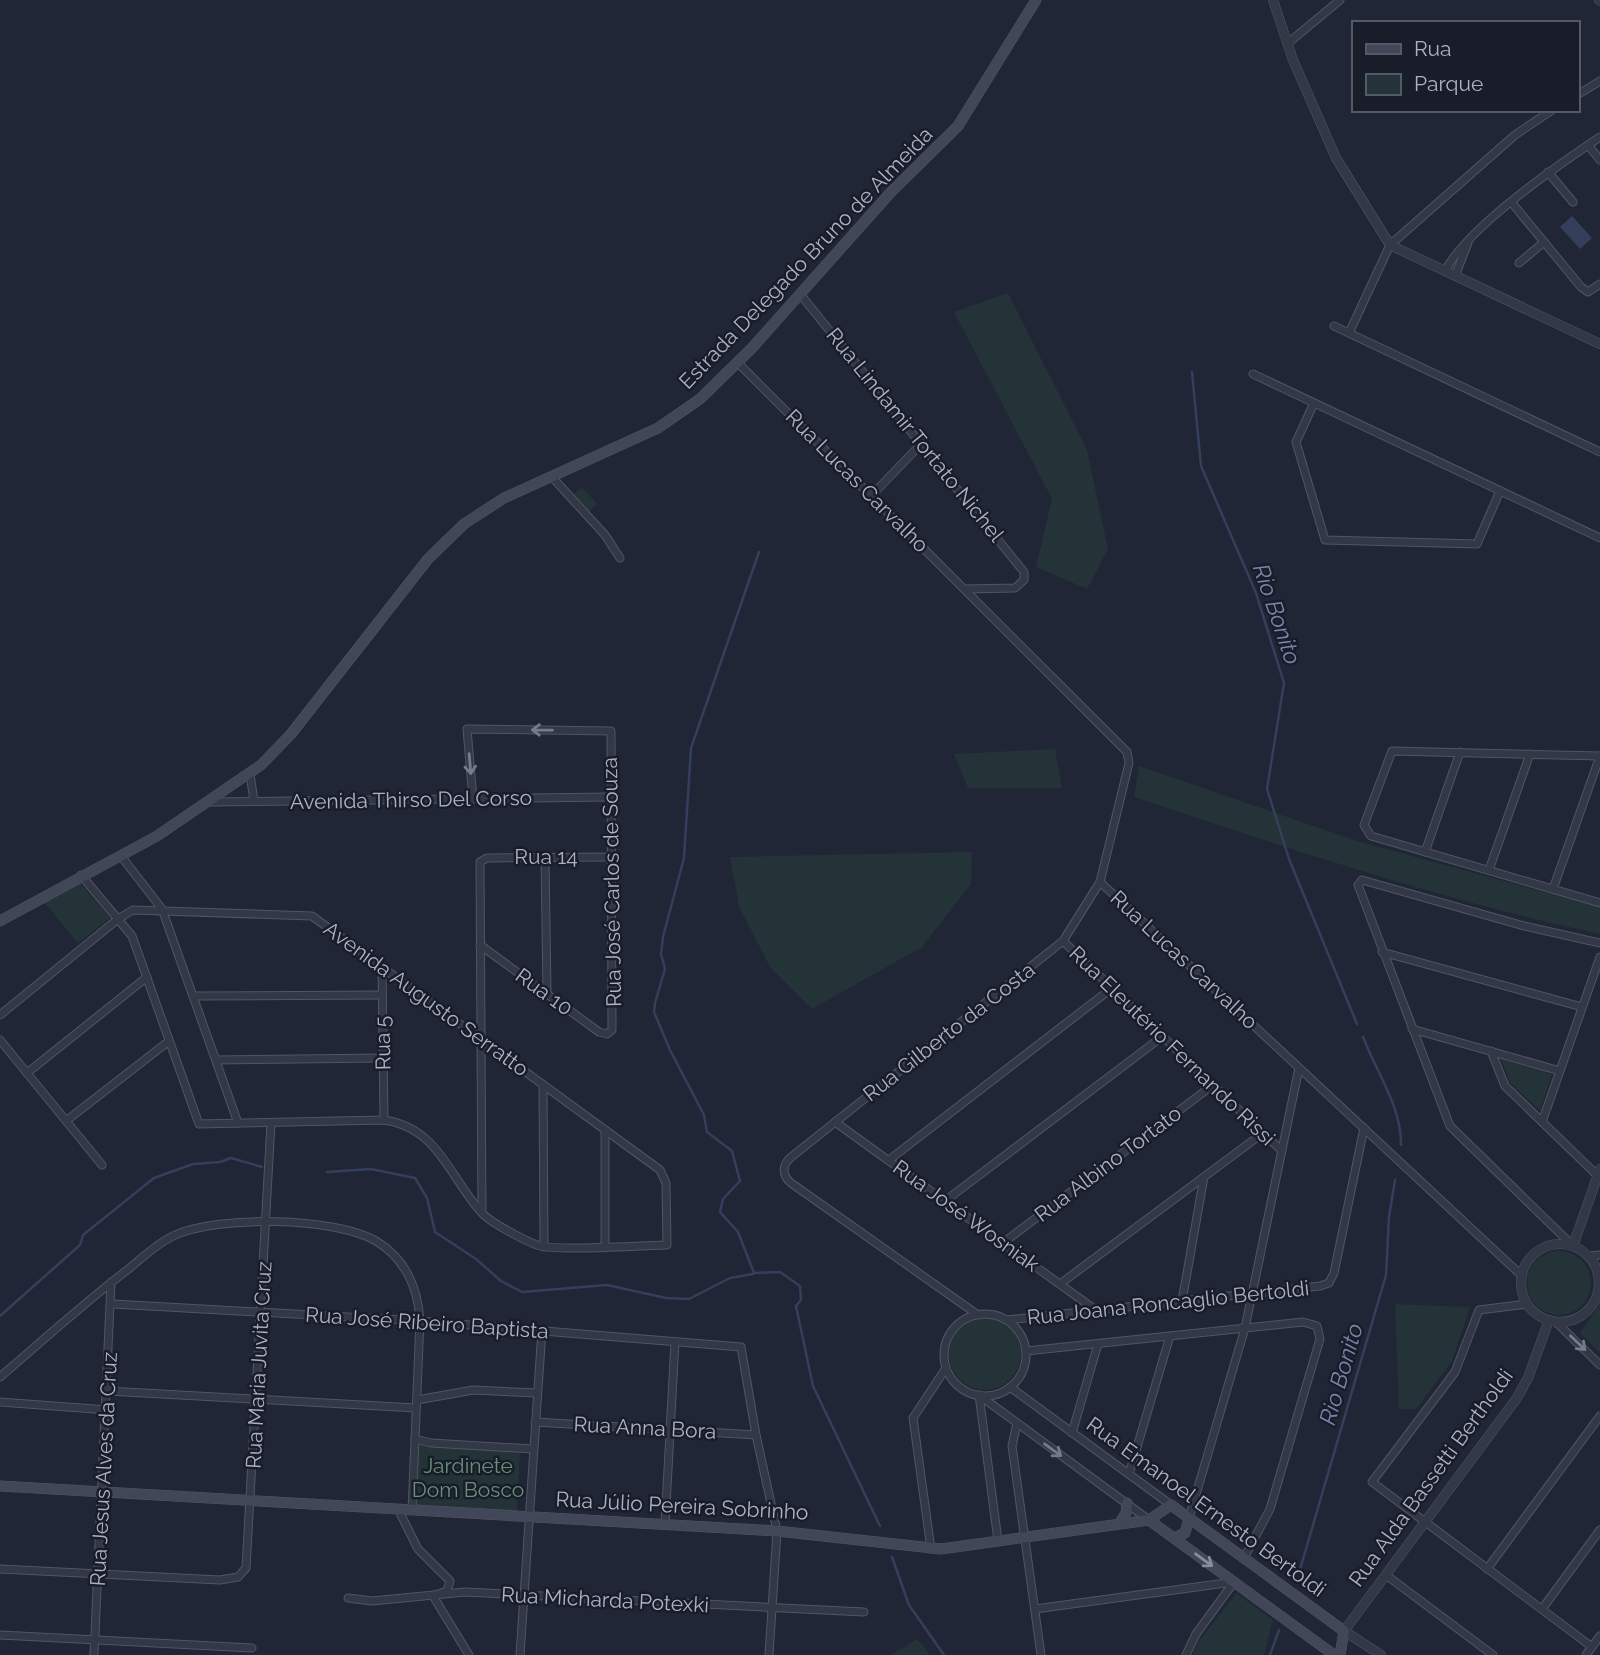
<svg xmlns="http://www.w3.org/2000/svg" width="1600" height="1655" viewBox="0 0 1600 1655" font-family="Raleway,sans-serif">
	<style>
		.green { fill: #233337 }
		.water { fill: #343f5c }
		.lines { fill: none; stroke-linecap: round; stroke-linejoin: round }
		.stream { stroke: #343f5c; stroke-width: 2.5 }
		.minor-casing { stroke: #515564; stroke-width: 9 }
		.tertiary-casing { stroke: #515564; stroke-width: 10 }
		.secondary-casing { stroke: #515564; stroke-width: 11 }
		.minor { stroke: #333846; stroke-width: 7 }
		.tertiary { stroke: #333846; stroke-width: 9 }
		.secondary { stroke: #414758; stroke-width: 10 }
		.oneway { stroke: #767b8b }
		.oneway2 { stroke: #878d9e }
		.labels { text-anchor: middle; stroke-width: 5; stroke-linejoin: round; paint-order: stroke }
		.street-label { font-size: 21px; fill: #adb2c3; stroke: #191d2a }
		.park-label { font-size: 21px; fill: #669177; stroke: #191d2a }
		.water-label { font-size: 23px; font-style: italic; fill: #7685aa; stroke: #191d2a }
	</style>
	<rect width="100%" height="100%" fill="#202635"/>
	<g class="green">
		<path d="M1008,293L1087,450L1108,549L1087,589L1036,567L1052,499L954,312Z"/>
		<path d="M582,487L597,504L589,511L574,494Z"/>
		<path d="M1055,749L1062,788H968L954,754Z"/>
		<path d="M1139,766L1360,842L1600,907V934C1442,900 1287,848 1134,797Z"/>
		<path d="M972,852L971,884L922,947L812,1009L770,967L739,906L730,857Z"/>
		<path d="M80,883L110,918L78,943L44,902Z"/>
		<path d="M1501,1059L1552,1074L1540,1111L1510,1083Z"/>
		<circle cx="1559" cy="1283" r="32"/>
		<path d="M1395,1304L1470,1307L1452,1361L1416,1409H1399Z"/>
		<path d="M1600,1304V1353L1580,1333Z"/>
		<circle cx="985" cy="1354" r="36"/>
		<path d="M419,1445L520,1451L517,1512L415,1506Z"/>
		<path d="M1236,1593L1273,1620L1264,1655H1193L1198,1642Z"/>
		<path d="M917,1639L930,1655H891Z"/>
	</g>
	<path class="water" d="M1572,216L1592,238L1580,249L1560,227Z"/>
	<g class="lines">
		<g class="stream">
			<path d="M1192,372L1201,466L1256,593L1284,683L1267,789L1289,859L1357,1024"/>
			<path d="M759,552L691,748L684,858L663,937L661,954L665,969L655,1003L654,1012L670,1050L704,1115L707,1132L732,1151L740,1181L723,1199L720,1212L738,1232L754,1273L780,1272L800,1286L801,1300L796,1306L813,1386L880,1526"/>
			<path d="M1363,1037C1376,1071 1402,1108 1401,1145"/>
			<path d="M327,1172L371,1169L415,1178L427,1198L435,1232L476,1259L501,1281L522,1292L607,1285L666,1298L689,1299L730,1278L753,1274"/>
			<path d="M0,1316L80,1245L83,1235L154,1178L193,1164L220,1162L231,1158L262,1167"/>
			<path d="M892,1557L909,1605L944,1655"/>
			<path d="M1299,1573L1386,1275L1389,1217L1395,1180"/>
			<path d="M1270,1655L1279,1630"/>
		</g>
		<defs>
			<g id="minor">
				<path d="M1287,44L1340,0"/>
				<path d="M1577,95L1600,81"/>
				<path d="M1588,145L1600,160"/>
				<path d="M1548,172L1573,202"/>
				<path d="M1512,203L1581,287L1588,292L1600,284"/>
				<path d="M1519,263L1544,242"/>
				<path d="M1445,271C1468,227 1558,165 1600,137"/>
				<path d="M1455,276L1468,243"/>
				<path d="M800,294L1024,572V580L1015,588L965,589"/>
				<path d="M1334,326L1600,452"/>
				<path d="M1349,333L1390,245L1515,135L1552,110"/>
				<path d="M738,363L1127,752L1129,763L1100,882L1521,1275"/>
				<path d="M1253,374L1600,538"/>
				<path d="M1314,403L1296,442L1325,540L1477,544L1500,491"/>
				<path d="M552,477L605,535L620,558"/>
				<path d="M871,496L922,443"/>
				<path d="M1600,756L1392,751L1364,825L1371,836L1600,903"/>
				<path d="M250,774L254,801"/>
				<path d="M473,799L467,729L611,731L612,1030L607,1034L599,1032L480,945"/>
				<path d="M211,802L611,797"/>
				<path d="M1425,852L1460,752"/>
				<path d="M121,856L162,909L238,1123"/>
				<path d="M545,857L547,993"/>
				<path d="M1489,870L1530,754"/>
				<path d="M1553,889L1600,756"/>
				<path d="M1063,941L1282,1151"/>
				<path d="M1382,952L1582,1007"/>
				<path d="M382,967L384,1120"/>
				<path d="M193,996L382,995"/>
				<path d="M0,1015L118,919L133,910L312,916L660,1170L666,1183L667,1245C643,1245 553,1252 537,1245C524,1240 491,1223 482,1213C449,1177 439,1128 384,1120L199,1124L132,936L81,875"/>
				<path d="M1412,1029L1560,1071"/>
				<path d="M0,1040L102,1165"/>
				<path d="M1491,1051L1505,1086L1598,1176"/>
				<path d="M216,1060L383,1058"/>
				<path d="M27,1073L147,977"/>
				<path d="M543,1085L544,1247"/>
				<path d="M66,1121L169,1041"/>
				<path d="M835,1122L1097,1311"/>
				<path d="M1542,1122L1600,957"/>
				<path d="M889,1160L1112,988"/>
				<path d="M945,1201L1163,1036"/>
				<path d="M482,1212L480,862L487,858L612,857"/>
				<path d="M1003,1243L1213,1085"/>
				<path d="M605,1246V1130"/>
				<path d="M1573,1246L1450,1126L1358,885L1362,880L1524,926L1600,943"/>
				<path d="M1588,1256L1600,1255"/>
				<path d="M1599,1283L1600,1284"/>
				<path d="M1060,1284L1263,1133"/>
				<path d="M1182,1301L1204,1177"/>
				<path d="M113,1304L420,1321L741,1347L756,1435L777,1531L769,1655"/>
				<path d="M1527,1304L1479,1310L1455,1372L1372,1482L1592,1647"/>
				<circle cx="985" cy="1355" r="41"/>
				<path d="M978,1315L791,1183C782,1175 782,1166 790,1158L1063,941L1100,882"/>
				<path d="M1007,1320L1320,1286L1329,1283L1334,1273L1364,1128"/>
				<path d="M1556,1322L1600,1365"/>
				<path d="M1026,1351L1303,1322L1317,1326L1320,1339L1270,1509L1244,1558"/>
				<path d="M0,1377C42,1341 83,1304 126,1271C141,1259 156,1244 173,1236C217,1215 335,1217 376,1241C406,1259 418,1288 420,1321L412,1510"/>
				<path d="M1010,1387L1171,1505"/>
				<path d="M108,1391L416,1408"/>
				<path d="M979,1395L1149,1520"/>
				<path d="M979,1395L998,1541"/>
				<path d="M417,1400L473,1390L537,1393"/>
				<path d="M0,1402L108,1410"/>
				<path d="M535,1422L756,1435"/>
				<path d="M1017,1423L1012,1446L1041,1655"/>
				<path d="M1072,1433L1098,1344"/>
				<path d="M415,1439L431,1443L533,1449"/>
				<path d="M1129,1474L1170,1336"/>
				<path d="M398,1509L418,1549L437,1568"/>
				<path d="M1189,1518L1245,1328L1299,1068"/>
				<path d="M665,1524L675,1342"/>
				<path d="M931,1549L913,1418L946,1368"/>
				<path d="M434,1565L450,1581L447,1591L433,1596L469,1655"/>
				<path d="M0,1569L220,1580L238,1577L246,1568L271,1123"/>
				<path d="M1487,1569L1600,1416"/>
				<path d="M1386,1575L1493,1655"/>
				<path d="M348,1598L372,1601L465,1592L864,1612"/>
				<path d="M1035,1609L1233,1582"/>
				<path d="M1542,1609L1600,1530"/>
				<path d="M0,1635L252,1648"/>
				<path d="M94,1655L111,1282"/>
				<path d="M520,1655L542,1330"/>
				<path d="M1186,1655L1196,1634L1234,1582"/>
				<path d="M1586,1655L1600,1636"/>
			</g>
			<g id="tertiary">
				<path d="M1273,0L1293,60L1336,158L1390,245L1600,344"/>
				<path d="M1599,0L1600,1"/>
				<circle cx="1560" cy="1283" r="39"/>
				<path d="M1573,1246L1600,1169"/>
				<path d="M1381,1655L1344,1631L1517,1398L1528,1378L1549,1320"/>
			</g>
			<g id="secondary">
				<path d="M0,921L157,836L261,765L291,734L428,559L464,524L504,498L658,428L700,399L752,348L891,192L958,126L1036,0"/>
				<path d="M0,1486L777,1531L941,1549L1149,1520"/>
				<path d="M1149,1520L1171,1505L1344,1631L1340,1655"/>
				<path d="M1149,1520L1334,1655"/>
				<path d="M1119,1524L1126,1513L1127,1503"/>
				<path d="M1174,1538L1185,1533L1189,1518"/>
			</g>
		</defs>
		<use href="#minor" class="minor-casing"/>
		<use href="#tertiary" class="tertiary-casing"/>
		<use href="#secondary" class="secondary-casing"/>
		<use href="#minor" class="minor"/>
		<use href="#tertiary" class="tertiary"/>
		<use href="#secondary" class="secondary"/>
	</g>
	<defs><path id="oneway-shaft" d="M-6 0H5M1.5-3L5.5 0L1.5 3" fill="none" stroke-width="1.6" stroke-linecap="round" stroke-linejoin="round" transform="scale(1.75)"/></defs>
	<g class="oneway">
		<use href="#oneway-shaft" transform="translate(542 730) rotate(-179)"/>
		<use href="#oneway-shaft" transform="translate(470 764) rotate(85)"/>
		<use href="#oneway-shaft" transform="translate(1578 1343) rotate(44)"/>
		<use href="#oneway-shaft" transform="translate(1053 1450) rotate(36)"/>
	</g>
	<use class="oneway2" href="#oneway-shaft" transform="translate(1204 1560) rotate(36)"/>
	<g class="labels">
		<g class="street-label">
			<text transform="translate(806 258) rotate(-46)" y="7">Estrada Delegado Bruno de Almeida</text>
			<text transform="translate(915 435) rotate(51)" y="7">Rua Lindamir Tortato Nichel</text>
			<text transform="translate(857 481) rotate(45)" y="7">Rua Lucas Carvalho</text>
			<text transform="translate(411 800) rotate(-1)" y="7">Avenida Thirso Del Corso</text>
			<text x="546" y="864">Rua 14</text>
			<text transform="translate(612 882) rotate(-91)" y="7">Rua José Carlos de Souza</text>
			<text transform="translate(1184 960) rotate(43)" y="7">Rua Lucas Carvalho</text>
			<text transform="translate(544 992) rotate(36)" y="7">Rua 10</text>
			<text transform="translate(426 999) rotate(36)" y="7">Avenida Augusto Serratto</text>
			<text transform="translate(949 1032) rotate(-38)" y="7">Rua Gilberto da Costa</text>
			<text transform="translate(383 1043) rotate(-91)" y="7">Rua 5</text>
			<text transform="translate(1172 1046) rotate(44)" y="7">Rua Eleutério Fernando Rissi</text>
			<text transform="translate(1108 1164) rotate(-37)" y="7">Rua Albino Tortato</text>
			<text transform="translate(966 1216) rotate(36)" y="7">Rua José Wosniak</text>
			<text transform="translate(1168 1303) rotate(-6)" y="7">Rua Joana Roncaglio Bertoldi</text>
			<text transform="translate(427 1323) rotate(4)" y="7">Rua José Ribeiro Baptista</text>
			<text transform="translate(259 1365) rotate(-87)" y="7">Rua Maria Juvita Cruz</text>
			<text transform="translate(645 1428) rotate(3)" y="7">Rua Anna Bora</text>
			<text transform="translate(104 1469) rotate(-87)" y="7">Rua Jesus Alves da Cruz</text>
			<text transform="translate(1431 1478) rotate(-54)" y="7">Rua Alda Bassetti Bertholdi</text>
			<text transform="translate(682 1506) rotate(3)" y="7">Rua Júlio Pereira Sobrinho</text>
			<text transform="translate(1206 1507) rotate(36)" y="7">Rua Emanoel Ernesto Bertoldi</text>
			<text transform="translate(605 1600) rotate(3)" y="7">Rua Micharda Potexki</text>
		</g>
		<g class="park-label">
			<text x="468" y="1473">Jardinete<tspan x="468" dy="24">Dom Bosco</tspan></text>
		</g>
		<g class="water-label">
			<text transform="translate(1277 614) rotate(71)" y="8">Rio Bonito</text>
			<text transform="translate(1341 1374) rotate(-74)" y="8">Rio Bonito</text>
		</g>
	</g>
	<rect x="1352" y="21" width="228" height="91" fill="#191d2a" stroke="#545967" stroke-width="2"/>
	<rect x="1366" y="44" width="35" height="10" fill="#414758" stroke="#545967" stroke-width="2"/>
	<text x="1414" y="56" font-size="21" fill="#adb2c3">Rua</text>
	<rect x="1366" y="74" width="35" height="21" fill="#233337" stroke="#545967" stroke-width="2"/>
	<text x="1414" y="91" font-size="21" fill="#adb2c3">Parque</text>
</svg>
